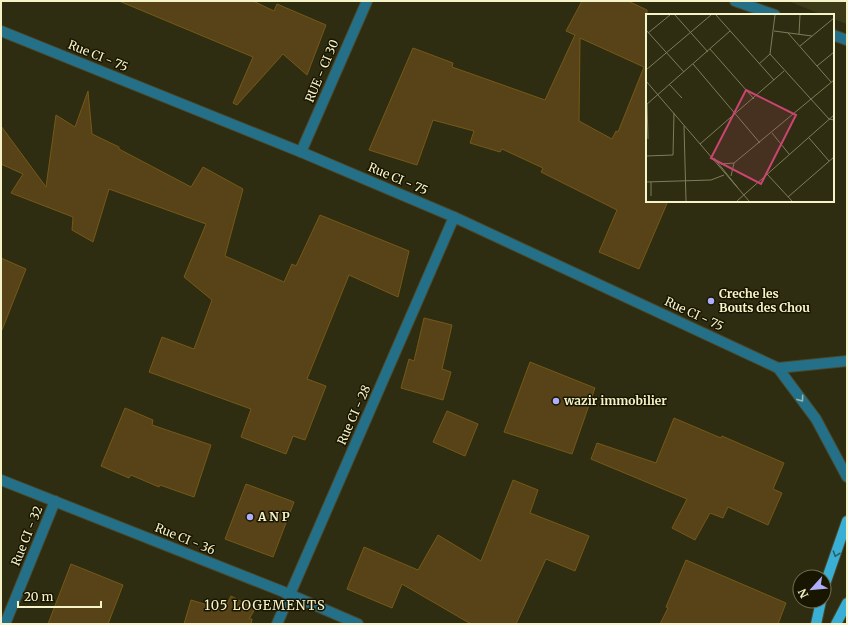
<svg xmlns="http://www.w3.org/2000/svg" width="848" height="625" viewBox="0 0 848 625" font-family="Merriweather,serif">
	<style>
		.built { fill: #3d3a1a }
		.building { fill: #574317; stroke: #755917; fill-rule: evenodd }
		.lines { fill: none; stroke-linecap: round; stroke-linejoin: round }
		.minor-casing { stroke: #4b492b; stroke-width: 12 }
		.major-casing { stroke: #4b492b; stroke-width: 12 }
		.minor { stroke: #257089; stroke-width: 10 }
		.major { stroke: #3aafd5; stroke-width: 10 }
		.oneway { stroke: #98b8ac }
		.oneway2 { stroke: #29626a }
		.poi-dot { fill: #afaefa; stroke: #181500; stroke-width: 1.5 }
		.labels { text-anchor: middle; stroke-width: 3; stroke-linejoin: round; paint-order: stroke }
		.street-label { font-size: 12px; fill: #f6f3c8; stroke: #181500 }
		.poi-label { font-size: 12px; font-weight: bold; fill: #f6f3c8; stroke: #181500; text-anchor: start }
		.neighbourhood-label { font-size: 13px; letter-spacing: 1px; fill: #f6f3c8; stroke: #181500 }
		.inset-road { fill: none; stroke: #7f7c5a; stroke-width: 1 }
		.view { fill: #cc4471; fill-opacity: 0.15; stroke: #cc4471; stroke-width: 2 }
		.inset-edge { fill: none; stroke: #f6f3c8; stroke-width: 2 }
	</style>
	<rect width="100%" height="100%" fill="#2f2d11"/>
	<path class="built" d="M788,1H847V24L833,19V15H823Z"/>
	<g class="building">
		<path d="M119,1H253L274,11L277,4L326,25L307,75L283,54L237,105L233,103L253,57Z"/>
		<path d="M582,1H628L647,10V201H668L639,269L599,252L617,210L541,172L543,168L502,149L500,152L470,143L474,131L433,120L417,165L369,150L413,48L453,63L452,67L545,100L575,35L566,31ZM580,38L644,67L618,132L616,131L612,139L579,121Z"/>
		<path d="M88,91L92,134L119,147V149L191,187L203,167L243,189L225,256L284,282L292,264L296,266L320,215L409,251L398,297L349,275L307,379L326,386L305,440L293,436L286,454L241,437L251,409L149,372L162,337L194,349L212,300L184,277L206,224L109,189L93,242L72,230L73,217L11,193L23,174L1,164V126L46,187L56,115L75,127Z"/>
		<path d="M1,258L26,269L2,330L1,329Z"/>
		<path d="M424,318L452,325L442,369L451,372L443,400L401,388L409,359L414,361Z"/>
		<path d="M530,362L595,388L572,454L504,432Z"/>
		<path d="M125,408L153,420L152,425L211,445L194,497L160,485L159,487L131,475L129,478L101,466Z"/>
		<path d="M447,411L478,424L465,456L433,442Z"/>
		<path d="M674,418L721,438L722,436L784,463L773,489L782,493L768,525L728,507L723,518L710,513L695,540L672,528L687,499L591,459L597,443L656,463Z"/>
		<path d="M513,480L538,490L530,513L589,536L575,571L546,559L516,624H471L402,584L392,608L347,589L364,547L418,570L438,535L481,561Z"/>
		<path d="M246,484L294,502L273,557L225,539Z"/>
		<path d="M686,560L786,603L778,624H660L668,608L666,607Z"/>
		<path d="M71,564L123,585L108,624H48Z"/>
		<path d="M231,596L255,609L249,619H252L251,624H184L191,600L224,610Z"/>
	</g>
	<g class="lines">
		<defs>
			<g id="minor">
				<path d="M735,1L775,15"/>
				<path d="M1,31L301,152L454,217L778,368L816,419L847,477"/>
				<path d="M833,35L847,40"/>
				<path d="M301,152L367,1"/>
				<path d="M778,368L847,361"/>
				<path d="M1,480L289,594L358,624"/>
				<path d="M5,624L55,501"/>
				<path d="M277,624L454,217"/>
			</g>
			<g id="major">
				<path d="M824,587L847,521"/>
				<path d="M816,624L821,601"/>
				<path d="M836,624L847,603"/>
			</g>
		</defs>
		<use href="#minor" class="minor-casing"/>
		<use href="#major" class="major-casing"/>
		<use href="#minor" class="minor"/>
		<use href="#major" class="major"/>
	</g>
	<defs><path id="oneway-chevron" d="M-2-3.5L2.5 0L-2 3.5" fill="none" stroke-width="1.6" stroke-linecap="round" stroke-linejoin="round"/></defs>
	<use class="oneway" href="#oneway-chevron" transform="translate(801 399) rotate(54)"/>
	<use class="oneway2" href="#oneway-chevron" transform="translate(836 554) rotate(109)"/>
	<g class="poi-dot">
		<circle cx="711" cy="301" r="4"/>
		<circle cx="556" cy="401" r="4"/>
		<circle cx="250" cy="517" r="4"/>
	</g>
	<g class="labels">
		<g class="street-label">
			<text transform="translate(98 56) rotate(22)" y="4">Rue CI - 75</text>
			<text transform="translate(322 71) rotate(-67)" y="4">RUE - CI 30</text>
			<text transform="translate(398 179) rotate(23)" y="4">Rue CI - 75</text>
			<text transform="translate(694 314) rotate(25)" y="4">Rue CI - 75</text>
			<text transform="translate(354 415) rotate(-66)" y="4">Rue CI - 28</text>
			<text transform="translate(27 536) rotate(-68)" y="4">Rue CI - 32</text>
			<text transform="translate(185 539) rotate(22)" y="4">Rue CI - 36</text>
		</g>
		<g class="poi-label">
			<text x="719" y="298">Creche les<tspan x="719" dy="14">Bouts des Chou</tspan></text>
			<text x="564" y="405">wazir immobilier</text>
			<text x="258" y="521">A N P</text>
		</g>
		<g class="neighbourhood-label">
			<text x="265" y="610">105 LOGEMENTS</text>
		</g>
	</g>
	<g transform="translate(646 14)">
		<rect width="188" height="188" fill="#2f2d11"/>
		<path class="inset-road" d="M29,1L62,38M70,1L128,66M0,16L38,58M128,17L166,22M2,19L24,1M142,19L185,68M153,20L154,1M154,32L188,4M64,35L108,85M124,40L183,105L188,106M47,50L114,129M113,50L124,40L129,1M171,52L188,38M0,56L65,1M0,67L103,187M23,70L36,84M1,90L2,125M0,91L84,17M38,112L40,187M126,119L143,140M163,124L183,147M54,130L138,57M0,142L27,141L28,99M68,144L92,174M75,150L88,149L188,66M121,160L146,187M85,162L88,149M0,168L65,166L78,161M5,168V182M142,183L188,143M91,187L188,101"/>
		<path class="view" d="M100,76L150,101L115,170L65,144Z"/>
		<rect width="188" height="188" class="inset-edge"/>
	</g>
	<rect width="848" height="625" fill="none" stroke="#f6f3c8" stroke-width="4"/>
	<g transform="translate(812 589) rotate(243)"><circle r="19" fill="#181500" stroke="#716e50"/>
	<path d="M0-3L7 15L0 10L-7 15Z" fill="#afaefa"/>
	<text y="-6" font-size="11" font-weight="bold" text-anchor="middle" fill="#f6f3c8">N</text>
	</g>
	<path d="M18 601v6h83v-6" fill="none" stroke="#f6f3c8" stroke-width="2"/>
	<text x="24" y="601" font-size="12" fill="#f6f3c8" stroke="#181500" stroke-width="3" paint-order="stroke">20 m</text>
</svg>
